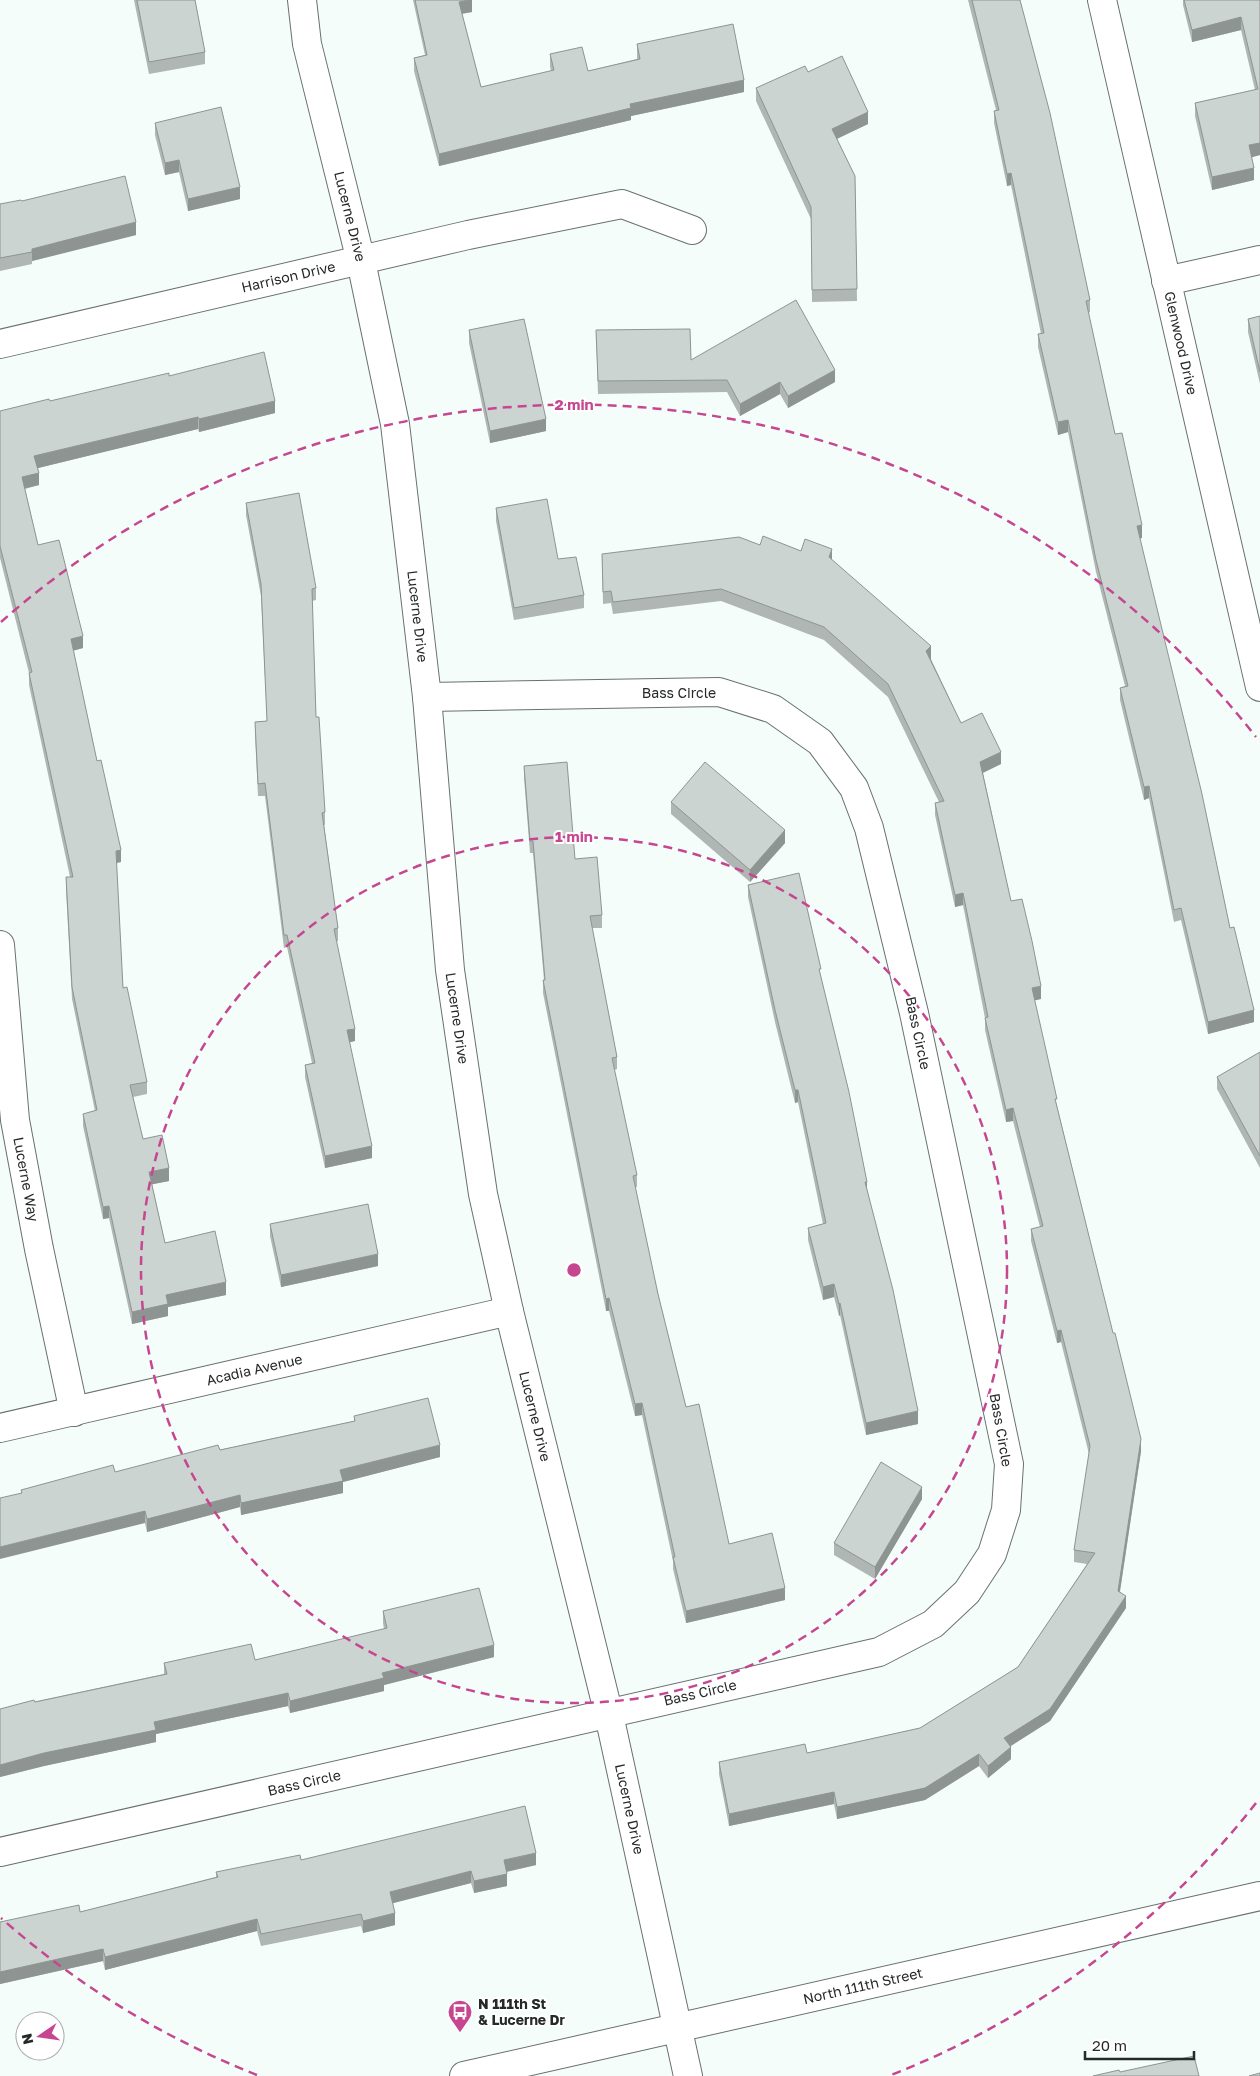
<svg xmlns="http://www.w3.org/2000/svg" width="1260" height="2076" viewBox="0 0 1260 2076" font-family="'Golos Text',sans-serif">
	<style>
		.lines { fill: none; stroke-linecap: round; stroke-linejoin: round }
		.street-casing { stroke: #69716e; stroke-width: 30 }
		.street { stroke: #fff; stroke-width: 28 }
		.wall { fill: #afb6b3 }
		.shaded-wall { fill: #8e9492 }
		.building { fill: #cbd4d0; stroke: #8e9492 }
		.ring { fill: none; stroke: #c64690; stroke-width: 2.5; stroke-dasharray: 9 6 }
		.labels { text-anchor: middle; stroke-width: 4; stroke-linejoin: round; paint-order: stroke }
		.street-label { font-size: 14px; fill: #252927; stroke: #fff }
		.poi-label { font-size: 14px; font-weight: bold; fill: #252927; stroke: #fff; text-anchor: start }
		.centre { fill: #c64690; stroke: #fff; stroke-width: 2.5 }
		.ring-label { font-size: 15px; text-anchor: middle; font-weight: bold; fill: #c64690; stroke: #fff; stroke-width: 4; stroke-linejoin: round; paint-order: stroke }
	</style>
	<rect width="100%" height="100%" fill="#f4fdf9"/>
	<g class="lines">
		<defs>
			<g id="street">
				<path id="s1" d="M302,0L307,44L361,261L395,424L427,697L450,970L483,1194L509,1311L609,1715L688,2076"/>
				<path id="s2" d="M1102,0L1260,687"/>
				<path d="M1166,281L1260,260"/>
				<path id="s3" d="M0,344L468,235L622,204L692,230"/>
				<path id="s4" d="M0,945L15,1120L39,1249L74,1412"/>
				<path id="s5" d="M0,1428L509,1311"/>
				<path id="s6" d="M0,1852L879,1652L933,1624L967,1592L992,1554L1006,1510L1009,1464L914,1013L869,828L854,788L820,742L773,709L719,692L427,697"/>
				<path id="s7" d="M464,2076L1260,1896"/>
			</g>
		</defs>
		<use href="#street" class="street-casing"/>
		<use href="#street" class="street"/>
	</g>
	<g class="wall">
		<path d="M134,0H195L205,52V64L149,74Z"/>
		<path d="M413,0H472V12L462,14L481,87L551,71L550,66V54L588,71L637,59V44L744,92L631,116V120L439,166L414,71V58L425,55Z"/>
		<path d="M968,0H1020L1090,300V312L1088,313L1115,434L1142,538H1139L1230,928L1254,1022L1208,1034L1181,920L1174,922L1149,798L1144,800L1120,700V688L1125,686L1096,572L1068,432L1058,435L1038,347V334H1041L1011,185L1007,186L994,123V111L996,110Z"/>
		<path d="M1183,0H1260V155L1252,157L1254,180L1212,190L1195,116V103L1255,90L1241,30L1192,42L1183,5Z"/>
		<path d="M808,72L868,124L837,139L855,176L857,301L812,302L811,219L756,101V88Z"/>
		<path d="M155,123L240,199L188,211L179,172L165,175L155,135Z"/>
		<path d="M22,201L136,235L32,261V264L0,271V204Z"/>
		<path d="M1260,316V384L1248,332V319Z"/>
		<path d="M469,330L546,431L490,443L469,343Z"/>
		<path d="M596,330L691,360L835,382L788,408L780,394L740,416L727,392L598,394Z"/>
		<path d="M169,376L275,413L199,432L198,429L38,468L39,485L25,489L38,545L83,648L73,651L97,761L121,862L116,863L123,988L147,1082V1094L133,1097L143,1139L169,1181L152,1184L165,1243L226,1295L168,1307V1316L132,1324L109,1218L103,1219L83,1126V1114L95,1111L72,999L66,890V877H70L29,685V673L0,558V411L50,401Z"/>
		<path d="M246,503L316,588V600L312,601L316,717L325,812V825H324L338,928V941H336L355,1041L349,1042L372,1158L325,1168L305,1077V1065L312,1063L287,947L284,948L265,796H258L255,734V722L267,721L261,596L246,515Z"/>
		<path d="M496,508L558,559L584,595V608L514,620L496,521Z"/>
		<path d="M760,545L801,551L832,560L931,659L961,723L1001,764L983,773L1011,901L1041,999L1034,1000L1057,1106L1141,1451L1120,1592L1126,1608L1050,1721L1011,1746V1759L988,1778L979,1766L925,1800L837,1819L834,1804L729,1826L719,1774V1762L807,1753L920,1728L1018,1667L1087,1564L1074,1562V1550L1089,1454L1061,1342L1057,1343L1031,1241V1229L1040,1227L1013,1121L1006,1122L985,1030V1018L963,905L955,907L935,815V803L939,802L888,697L824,640L721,601L613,614L611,603L603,604L602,554Z"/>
		<path d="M524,766L575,859L602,915V928H592L617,1057V1069L614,1070L637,1175V1187H635L658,1294L686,1407L729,1544L785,1600L686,1623L673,1569V1561L642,1415L635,1416L609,1311H606L543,993V980H544L533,853H530L524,778Z"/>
		<path d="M671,802L785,843L750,882L671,814Z"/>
		<path d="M748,885L821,977L918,1424L866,1435L840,1315L839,1316L834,1297L823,1300L808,1240V1228L823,1224L798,1102L795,1103L775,1022L748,897Z"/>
		<path d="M1260,1052V1168L1217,1089V1077Z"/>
		<path d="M270,1224L378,1266L281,1287L270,1236Z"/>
		<path d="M354,1416L440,1457L343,1482V1493L241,1515L240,1507L147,1532L145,1523L21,1493V1490L115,1472L354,1421Z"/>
		<path d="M922,1499L875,1579L834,1555V1543Z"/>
		<path d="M383,1611L494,1657L384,1685V1691L290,1713L288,1706L156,1734V1742L44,1766L0,1777V1709L164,1674V1663L255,1660L384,1629L383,1623Z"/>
		<path d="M301,1860L536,1865L507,1872V1886L474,1893L471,1883L392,1903L395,1925L363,1933L361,1926L261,1946L257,1931L105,1970L103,1961L0,1984V1922L80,1912L216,1877V1872Z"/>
	</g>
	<g class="shaded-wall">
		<path d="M469,0H472V12L459,14V2Z"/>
		<path d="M1241,17V30L1192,42V30Z"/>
		<path d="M744,80V92L631,116V120L439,166V154L630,104Z"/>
		<path d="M868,112V124L832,141V129Z"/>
		<path d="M1260,143V155L1249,158V145Z"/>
		<path d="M179,160V172L165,175V163Z"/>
		<path d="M1254,168V180L1212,190V177Z"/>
		<path d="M1011,173V185L1007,186V174Z"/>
		<path d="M240,187V199L188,211V199Z"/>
		<path d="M136,222V235L32,261V249Z"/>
		<path d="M835,370V382L788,408V396Z"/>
		<path d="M780,382V394L740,416V404Z"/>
		<path d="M275,401V413L199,432V419Z"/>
		<path d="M198,417V429L34,469V456Z"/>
		<path d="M546,419V431L490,443V431Z"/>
		<path d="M1068,420V432L1058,435V422Z"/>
		<path d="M39,473V485L22,489V477Z"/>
		<path d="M1142,525V538L1137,539V526Z"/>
		<path d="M832,549V561L829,557Z"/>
		<path d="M83,636V648L71,651V639Z"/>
		<path d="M931,646V659L926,663V651Z"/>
		<path d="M1001,752V764L980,774V762Z"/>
		<path d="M1149,786V798L1144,800V787Z"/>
		<path d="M785,830V843L750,882V870Z"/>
		<path d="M121,850V862L116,863V851Z"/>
		<path d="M963,893V905L955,907V895Z"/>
		<path d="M1041,986V999L1032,1001V988Z"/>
		<path d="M1254,1010V1022L1208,1034V1022Z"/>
		<path d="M355,1029V1041L347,1043V1030Z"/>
		<path d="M795,1090H798V1102L795,1103Z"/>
		<path d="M1013,1108V1121L1006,1122V1110Z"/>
		<path d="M372,1146V1158L325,1168V1156Z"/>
		<path d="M169,1168V1181L149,1185V1172Z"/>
		<path d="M865,1182H867V1194Z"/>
		<path d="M109,1206V1218L103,1219V1207Z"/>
		<path d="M378,1254V1266L281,1287V1275Z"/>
		<path d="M226,1282V1295L168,1307V1316L132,1324V1312L166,1295Z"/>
		<path d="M834,1284V1297L823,1300V1287Z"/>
		<path d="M609,1298V1311H606V1299Z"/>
		<path d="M840,1303V1315L839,1316V1304Z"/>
		<path d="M1061,1330V1342L1057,1343V1331Z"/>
		<path d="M642,1403V1415L635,1416V1404Z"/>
		<path d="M918,1411V1424L866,1435V1423Z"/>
		<path d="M1141,1439V1451L1118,1603V1591Z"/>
		<path d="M440,1445V1457L343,1482V1493L241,1515V1503L340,1470Z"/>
		<path d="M922,1487V1499L875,1579V1567Z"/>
		<path d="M240,1495V1507L147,1532V1519Z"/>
		<path d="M145,1511V1523L0,1559V1547Z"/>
		<path d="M785,1588V1600L686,1623V1611Z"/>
		<path d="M1126,1596V1608L1050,1721L1004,1750V1738Z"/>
		<path d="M494,1645V1657L384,1685V1691L290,1713V1701L382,1673Z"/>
		<path d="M288,1693V1706L156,1734V1742L44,1766L0,1777V1765L154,1722Z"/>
		<path d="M1011,1747V1759L988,1778V1766Z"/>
		<path d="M979,1754V1766L925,1800L837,1819V1807Z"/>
		<path d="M834,1792V1804L729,1826V1814Z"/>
		<path d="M536,1853V1865L504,1872V1860Z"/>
		<path d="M471,1871V1883L390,1904V1892Z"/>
		<path d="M507,1874V1886L474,1893V1881Z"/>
		<path d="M395,1913V1925L363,1933V1921Z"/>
		<path d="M257,1919V1931L105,1970V1957Z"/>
		<path d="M103,1949V1961L0,1984V1972Z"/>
	</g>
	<g class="building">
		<path d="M137,0H195L205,52L149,62Z"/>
		<path d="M415,0H469L459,2L481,87L554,70L550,54L582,47L588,71L640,59L637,44L733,24L744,80L630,104L631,108L439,154L414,58L427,55Z"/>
		<path d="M972,0H1020L1050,113L1090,300L1086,301L1115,434L1122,433L1142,525L1137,526L1202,794L1230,928L1234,927L1254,1010L1208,1022L1181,908L1174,910L1149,786L1144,787L1120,688L1128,686L1096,560L1068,420L1058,422L1038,334L1044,333L1011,173L1007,174L994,111L999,110Z"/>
		<path d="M1184,0H1260V143L1249,145L1254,168L1212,177L1195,103L1258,89L1241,17L1192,30Z"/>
		<path d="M842,56L868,112L832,129L855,176L857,289L812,290L811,207L756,88L805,66L808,72Z"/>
		<path d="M221,107L240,187L188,199L179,160L165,163L155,123Z"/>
		<path d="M125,176L136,222L32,249V252L0,258V204L21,200L22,201Z"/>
		<path d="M796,300L835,370L788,396L780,382L740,404L727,380L598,381L596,330L690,329L691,360Z"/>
		<path d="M1260,316V372L1248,319Z"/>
		<path d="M524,319L546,419L490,431L469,330Z"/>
		<path d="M264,352L275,401L199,419L198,417L34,456L39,473L22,477L38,545L59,540L83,636L71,639L97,761L101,760L121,850L116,851L123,988L127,987L147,1082L130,1085L143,1139L162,1135L169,1168L149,1172L165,1243L215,1231L226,1282L166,1295L168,1304L132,1312L109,1206L103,1207L83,1114L97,1110L72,987L66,877H73L29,673L32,672L0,546V411L49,399L50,401L169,373V376Z"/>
		<path d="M299,493L316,588L312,589L316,717H319L325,812L322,813L338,928L334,929L355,1029L347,1030L372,1146L325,1156L305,1065L315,1063L287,935H284L265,783L258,784L255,722L267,721L261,584L246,503Z"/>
		<path d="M547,499L558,559L576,557L584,595L514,608L496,508Z"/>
		<path d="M763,536L801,551L805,539L832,549L829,557L931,646L926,651L961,723L982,713L1001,752L980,762L1011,901L1022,899L1032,941L1041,986L1032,988L1057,1099H1055L1113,1333H1115L1141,1439L1118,1591L1126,1596L1050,1709L1004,1738L1011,1747L988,1766L979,1754L925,1788L837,1807L834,1792L729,1814L719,1762L805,1744L807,1753L920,1728L1018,1667L1095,1553L1074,1550L1090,1446L1061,1330L1057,1331L1031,1229L1043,1226L1013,1108L1006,1110L985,1018L988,1017L963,893L955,895L935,803L944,801L888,684L824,627L721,589L613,602L611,591L603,592L602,554L739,537L760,545Z"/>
		<path d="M567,762L575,859L597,857L602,915L590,916L617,1057L612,1058L637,1175L633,1176L658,1294L686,1407L699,1404L729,1544L772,1533L785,1588L686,1611L673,1557H675L642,1403L635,1404L609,1298L606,1299L543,980H545L533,841H530L524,766Z"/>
		<path d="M705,762L785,830L750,870L671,802Z"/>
		<path d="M799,873L821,969H819L849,1092L867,1182H865L893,1290L918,1411L866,1423L840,1303L839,1304L834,1284L823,1287L808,1228L826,1223L798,1090H795L775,1010L748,885Z"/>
		<path d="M1260,1052V1156L1217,1077Z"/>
		<path d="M368,1204L378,1254L281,1275L270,1224Z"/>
		<path d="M428,1398L440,1445L340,1470L343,1481L241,1503L240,1495L147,1519L145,1511L0,1547V1498L22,1493L21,1490L113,1465L115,1472L218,1445L220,1450L355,1421L354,1416Z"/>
		<path d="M881,1462L922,1487L875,1567L834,1543Z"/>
		<path d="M479,1588L494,1645L382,1673L384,1678L290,1701L288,1693L154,1722L156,1730L44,1753L0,1765V1709L34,1700L35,1702L167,1674L164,1663L251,1644L255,1660L387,1628L383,1611Z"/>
		<path d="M525,1806L536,1853L504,1860L507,1874L474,1881L471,1871L390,1892L395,1913L363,1921L361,1914L261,1934L257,1919L105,1957L103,1949L0,1972V1922L79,1905L80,1912L218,1877L216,1872L300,1855L301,1860Z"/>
		<path d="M1194,2056L1199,2076H1093L1119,2070L1120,2072Z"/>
		<path d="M1260,2073V2076H1249Z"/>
	</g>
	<g class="ring">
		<circle cx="574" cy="1270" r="433"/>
		<path d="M1256 1803A865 865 0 0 1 891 2075M257 2075A865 865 0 0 1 1 1918M1 622A865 865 0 0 1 1256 737"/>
	</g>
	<defs>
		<symbol id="bus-pin" viewBox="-11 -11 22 30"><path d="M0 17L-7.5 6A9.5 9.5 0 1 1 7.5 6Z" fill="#c64690" stroke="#fff"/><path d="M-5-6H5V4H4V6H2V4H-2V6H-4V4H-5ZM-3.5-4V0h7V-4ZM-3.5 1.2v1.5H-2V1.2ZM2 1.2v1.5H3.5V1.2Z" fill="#fff"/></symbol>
	</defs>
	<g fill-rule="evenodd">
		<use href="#bus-pin" x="446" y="1998" width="28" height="38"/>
	</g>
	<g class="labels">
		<g class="street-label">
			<text dy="5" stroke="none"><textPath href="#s1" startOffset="222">Lucerne Drive</textPath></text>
			<text dy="5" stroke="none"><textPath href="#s3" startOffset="296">Harrison Drive</textPath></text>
			<text dy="5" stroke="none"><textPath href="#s2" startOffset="352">Glenwood Drive</textPath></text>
			<text dy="5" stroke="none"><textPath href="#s1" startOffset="628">Lucerne Drive</textPath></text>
			<text x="679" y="698">Bass Circle</text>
			<text dy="5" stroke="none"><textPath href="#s1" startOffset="1032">Lucerne Drive</textPath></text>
			<text transform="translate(918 1033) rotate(78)" y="5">Bass Circle</text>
			<text dy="5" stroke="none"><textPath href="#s4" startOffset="236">Lucerne Way</textPath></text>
			<text dy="5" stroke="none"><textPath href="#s5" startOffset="261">Acadia Avenue</textPath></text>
			<text dy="5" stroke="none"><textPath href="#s1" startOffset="1438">Lucerne Drive</textPath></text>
			<text transform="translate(1001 1430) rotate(80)" y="5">Bass Circle</text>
			<text dy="5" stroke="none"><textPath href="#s6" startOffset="718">Bass Circle</textPath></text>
			<text dy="5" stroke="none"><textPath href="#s6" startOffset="312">Bass Circle</textPath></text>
			<text dy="5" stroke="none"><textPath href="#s1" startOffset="1842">Lucerne Drive</textPath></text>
			<text dy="5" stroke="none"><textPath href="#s7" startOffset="409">North 111th Street</textPath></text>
		</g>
		<g class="poi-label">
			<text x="478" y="2009">N 111th St<tspan x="478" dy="16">&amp; Lucerne Dr</tspan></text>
		</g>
	</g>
	<circle cx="574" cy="1270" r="8" class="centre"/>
	<g class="ring-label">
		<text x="574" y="410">2 min</text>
		<text x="574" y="842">1 min</text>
	</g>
	<g transform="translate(40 2036) rotate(257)"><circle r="24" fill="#ffffff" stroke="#a8a9a9"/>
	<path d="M0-4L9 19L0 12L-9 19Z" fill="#c64690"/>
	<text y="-8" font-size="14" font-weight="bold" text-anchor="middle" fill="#252927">N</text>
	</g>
	<path d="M1085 2051v8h109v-8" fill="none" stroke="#252927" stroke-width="2.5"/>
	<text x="1092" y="2051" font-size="15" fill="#252927" stroke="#ffffff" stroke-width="4" paint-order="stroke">20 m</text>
</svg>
